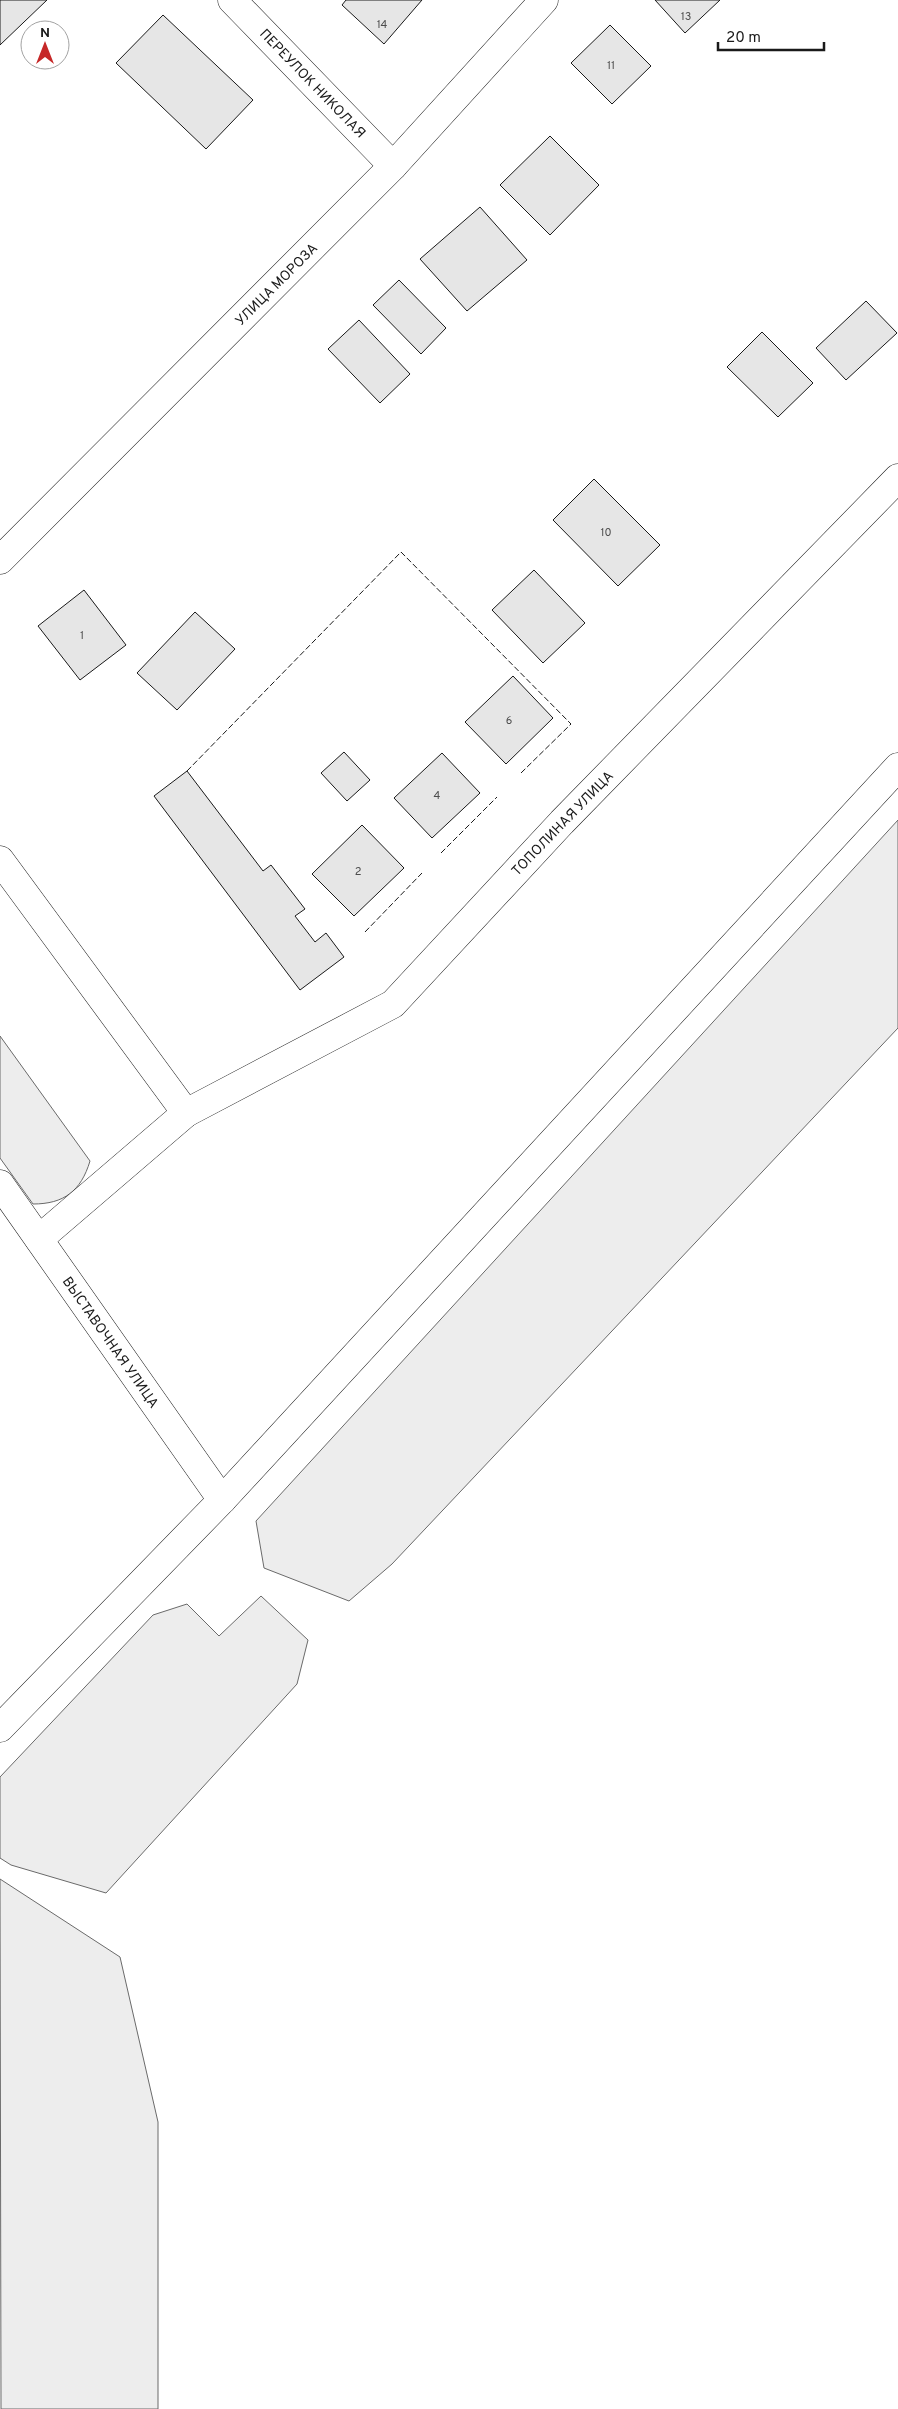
<svg xmlns="http://www.w3.org/2000/svg" width="898" height="2409" viewBox="0 0 898 2409" font-family="Overpass,sans-serif">
	<style>
		.green { fill: #ededed; stroke: #6a6a6a }
		.building { fill: #e6e6e6; stroke: #1a1a1a }
		.lines { fill: none; stroke-linecap: round; stroke-linejoin: round }
		.minor-casing { stroke: #1a1a1a; stroke-width: 29 }
		.tertiary-casing { stroke: #1a1a1a; stroke-width: 29 }
		.minor { stroke: #fff; stroke-width: 28 }
		.tertiary { stroke: #fff; stroke-width: 28 }
		.fence { stroke: #1a1a1a; stroke-width: 1; stroke-dasharray: 6 2.5; stroke-linecap: butt }
		.labels { text-anchor: middle; stroke-width: 4; stroke-linejoin: round; paint-order: stroke }
		.number-label { font-size: 11px; fill: #4d4d4d }
		.street-label { font-size: 14px; fill: #1a1a1a; stroke: #fff }
	</style>
	<rect width="100%" height="100%" fill="#fff"/>
	<g class="green">
		<path d="M898,820V1028L392,1564L349,1601L264,1568L256,1521Z"/>
		<path d="M0,1036L90,1161C81,1191 64,1204 33,1204L0,1158Z"/>
		<path d="M261,1596L308,1640L297,1684L106,1893L11,1865L0,1858V1777L153,1615L187,1604L219,1636Z"/>
		<path d="M0,1879L120,1957L158,2122V2409H1Z"/>
	</g>
	<g class="building">
		<path d="M0,0H47L0,45Z"/>
		<path d="M346,0H422L384,44L342,5Z"/>
		<path d="M655,0H720L685,33Z"/>
		<path d="M163,15L253,100L206,149L116,63Z"/>
		<path d="M610,25L651,66L612,104L571,63Z"/>
		<path d="M550,136L599,185L550,235L500,185Z"/>
		<path d="M480,207L527,260L467,311L420,259Z"/>
		<path d="M399,280L446,328L421,354L373,305Z"/>
		<path d="M866,301L897,333L846,380L816,348Z"/>
		<path d="M359,320L410,374L380,403L328,349Z"/>
		<path d="M762,332L813,383L778,417L727,367Z"/>
		<path d="M594,479L660,545L618,586L553,520Z"/>
		<path d="M534,570L585,623L543,663L492,610Z"/>
		<path d="M84,590L126,645L80,680L38,626Z"/>
		<path d="M195,612L235,649L177,710L137,673Z"/>
		<path d="M513,676L553,718L506,764L465,722Z"/>
		<path d="M344,752L370,780L347,801L321,773Z"/>
		<path d="M442,753L480,793L432,838L394,798Z"/>
		<path d="M187,771L263,871L271,865L305,909L295,916L315,942L326,933L344,957L300,990L154,796Z"/>
		<path d="M362,825L404,868L354,916L312,874Z"/>
	</g>
	<g class="lines">
		<defs>
			<g id="minor">
				<path d="M232,0L393,166"/>
				<path d="M0,560L393,166L544,0"/>
				<path d="M0,860L186,1113L39,1239"/>
				<path d="M186,1113L393,1004L562,822L898,478"/>
			</g>
			<g id="tertiary">
				<path d="M0,1184L222,1500"/>
				<path d="M0,1728L222,1500L898,767"/>
			</g>
		</defs>
		<use href="#minor" class="minor-casing"/>
		<use href="#tertiary" class="tertiary-casing"/>
		<use href="#minor" class="minor"/>
		<use href="#tertiary" class="tertiary"/>
		<g class="fence">
			<path d="M187,771L401,552L571,724L521,773"/>
			<path d="M441,853L497,797"/>
			<path d="M365,932L422,873"/>
		</g>
	</g>
	<g class="labels">
		<g class="number-label">
			<text x="686" y="20">13</text>
			<text x="382" y="28">14</text>
			<text x="611" y="69">11</text>
			<text x="606" y="536">10</text>
			<text x="82" y="639">1</text>
			<text x="509" y="724">6</text>
			<text x="437" y="799">4</text>
			<text x="358" y="875">2</text>
		</g>
		<g class="street-label">
			<text transform="translate(313 83) rotate(46)" y="5">ПЕРЕУЛОК НИКОЛАЯ</text>
			<text transform="translate(276 284) rotate(-45)" y="5">УЛИЦА МОРОЗА</text>
			<text transform="translate(562 823) rotate(-46)" y="5">ТОПОЛИНАЯ УЛИЦА</text>
			<text transform="translate(111 1342) rotate(55)" y="5">ВЫСТАВОЧНАЯ УЛИЦА</text>
		</g>
	</g>
	<g transform="translate(45 45)"><circle r="24" fill="#ffffff" stroke="#a3a3a3"/>
	<path d="M0-4L9 19L0 12L-9 19Z" fill="#c62828"/>
	<text y="-8" font-size="14" font-weight="bold" text-anchor="middle" fill="#1a1a1a">N</text>
	</g>
	<path d="M718 42v8h106v-8" fill="none" stroke="#1a1a1a" stroke-width="2.5"/>
	<text x="726" y="42" font-size="15" fill="#1a1a1a" stroke="#ffffff" stroke-width="4" paint-order="stroke">20 m</text>
</svg>
